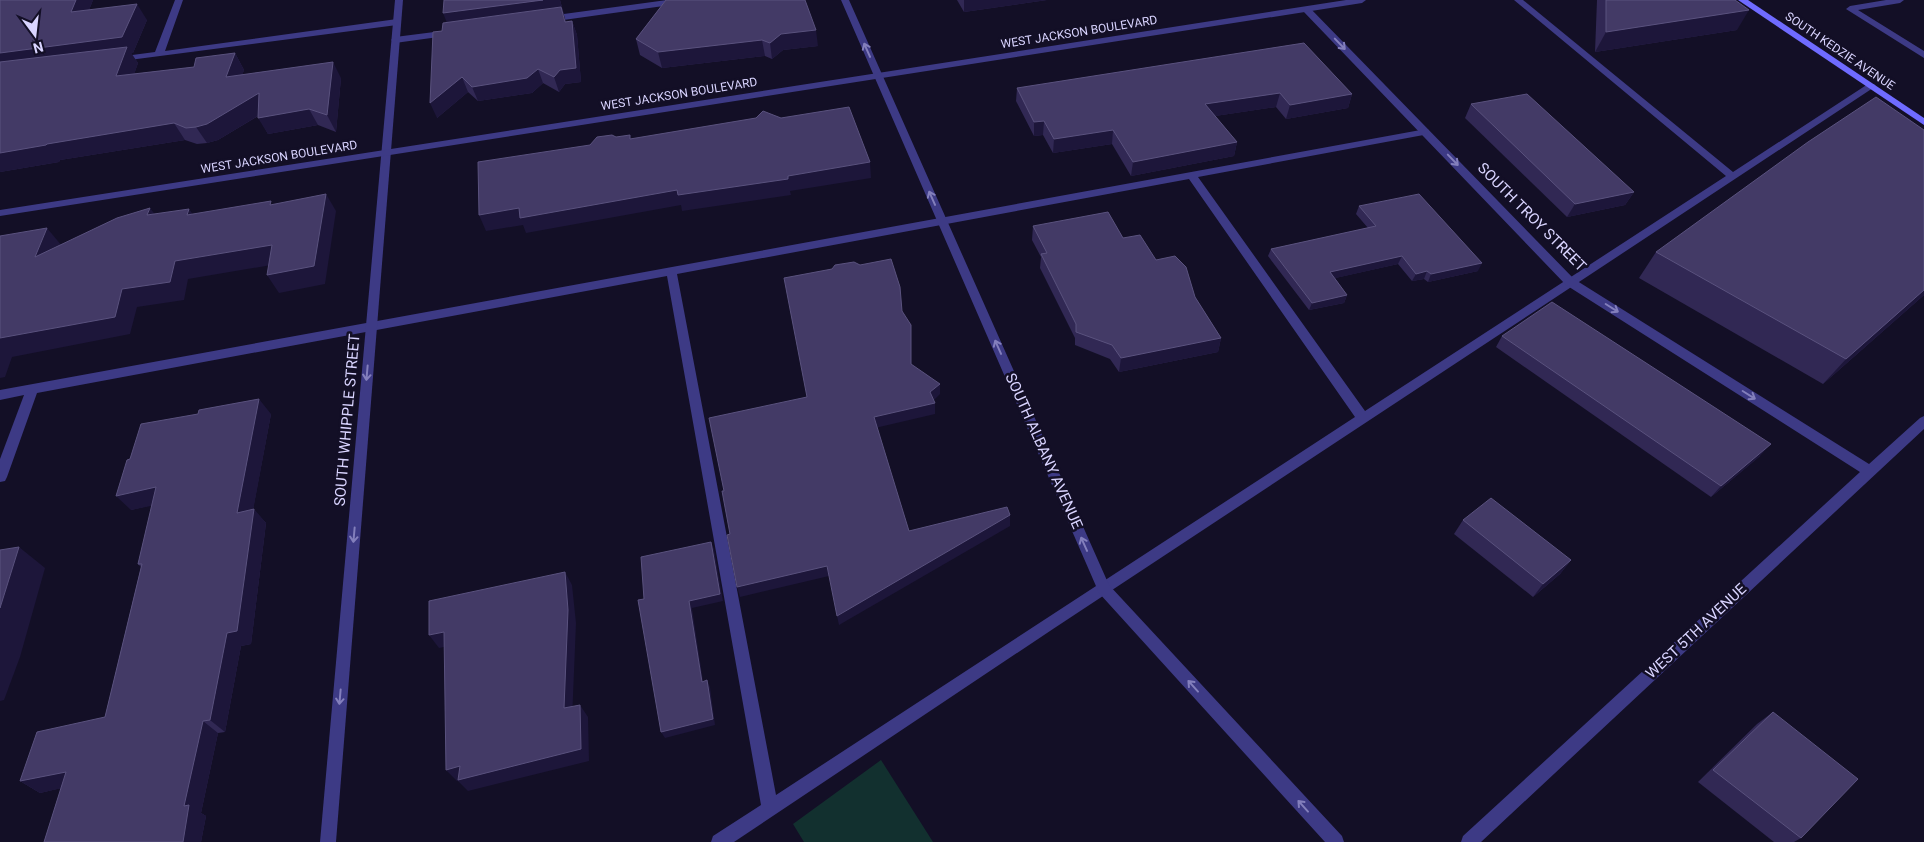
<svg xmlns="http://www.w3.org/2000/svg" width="1924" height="842" viewBox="0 0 1924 842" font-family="Roboto,sans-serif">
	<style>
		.green { fill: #12302f }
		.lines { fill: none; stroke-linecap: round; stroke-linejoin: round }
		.service { fill: #3d3a85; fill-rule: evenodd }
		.minor { fill: #3d3a85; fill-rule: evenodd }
		.tertiary { fill: #3d3a85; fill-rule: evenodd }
		.secondary { fill: #6f6bff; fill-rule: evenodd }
		.wall { fill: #312854 }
		.shaded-wall { fill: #1d163a }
		.building { fill: #433a66; stroke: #5a527e }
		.oneway { stroke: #837fbc }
		.labels { text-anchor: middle; stroke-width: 5; stroke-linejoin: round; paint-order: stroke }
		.far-street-label { font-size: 12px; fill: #d9d4ff; stroke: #130f26 }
		.street-label { font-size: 15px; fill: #d9d4ff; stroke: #130f26 }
	</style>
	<rect width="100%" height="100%" fill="#130f26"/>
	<path class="green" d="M881,760L933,842H804L793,824Z"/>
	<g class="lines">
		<g class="service">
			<path d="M175,0H183L165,51L397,19L401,22L397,25L114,62V58L117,57L155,52Z"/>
			<path d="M667,0H689L685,3L549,22L545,19L549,16Z"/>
			<path d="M1514,0H1523L1733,172L1868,84H1874L1876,86L1053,629L734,842H711L713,836L761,805L667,276L37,393L7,477L5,481L0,482V459L24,395L0,400V390L1426,129L1429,130V134L1198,177L1365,411L1726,176ZM1189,179L1355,417L776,795L677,274Z"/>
			<path d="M1886,0H1904L1900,3L1858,10L1924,51V58L1846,9L1850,6Z"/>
			<path d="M450,30L454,33L453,35L395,43L391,40L395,37Z"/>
		</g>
		<g class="minor">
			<path d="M395,0H403L336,842H320Z"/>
			<path d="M841,0H849L1109,585L1342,836L1344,842H1325L1099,593Z"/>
			<path d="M1303,7H1309L1574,279L1869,464L1920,418L1924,416V429L1481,842H1461L1463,836L1860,472L1566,285L1303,11Z"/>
		</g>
		<path class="tertiary" d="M1346,0H1366L1362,3L0,216V210Z"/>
		<path class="secondary" d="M1738,0H1748L1924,118V125Z"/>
	</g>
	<g class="wall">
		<path d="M0,0H93L89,10L147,20L133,53H131L138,63L134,74L194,67L235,53L244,70L242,75L341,78L336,132L318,125L268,134L258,116L218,140L207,143L197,144L185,140L60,160L59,162L0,172Z"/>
		<path d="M444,0H560L566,22L572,21L577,35L581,82L565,84L559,92L543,83L532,93L478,101L468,92L437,118L442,31L447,22Z"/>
		<path d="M666,0L818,46L783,50L772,59L765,56L662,68L640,55L636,39Z"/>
		<path d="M957,0H1047L964,12Z"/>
		<path d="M1597,0H1735L1737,30L1595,52Z"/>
		<path d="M1017,88L1352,94L1348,108L1286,119L1276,107L1215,116L1237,142L1234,156L1131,176L1112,144L1053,153L1043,135L1034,136L1016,101Z"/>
		<path d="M1471,104L1634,192L1625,205L1567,217L1465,118Z"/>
		<path d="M1924,130V295L1823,384L1639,278L1656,252Z"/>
		<path d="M1359,206L1478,271L1428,282L1424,279L1412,281L1398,264L1335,278L1347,295L1344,303L1309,310L1268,256L1271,249L1368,228L1356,214Z"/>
		<path d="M1033,226L1123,238L1156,260L1195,297L1221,338L1218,352L1119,372L1110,359L1075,345V338L1040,268L1041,257L1032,240Z"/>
		<path d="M1502,336L1760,456L1711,497L1496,347Z"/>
		<path d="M271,414L253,509L266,523L251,644L241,646L225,732L218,733L201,813L206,816L201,842H44L61,788L40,793L20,781L105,717L141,567L138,564L152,505L131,510L130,459Z"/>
		<path d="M1463,520L1571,560L1560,574L1533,597L1454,534Z"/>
		<path d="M1773,712L1801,838L1794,842H1774L1698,782L1757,724Z"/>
	</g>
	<g class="shaded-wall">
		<path d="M76,0H93L82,28L71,12Z"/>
		<path d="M543,0H560L569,36L449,28L443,13Z"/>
		<path d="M964,0H1047L964,12Z"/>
		<path d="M137,4L147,20L133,53H131L138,63L128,93L0,71V53Z"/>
		<path d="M1749,10L1737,30L1595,52L1606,32Z"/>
		<path d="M572,21L577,35L581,82L565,84L559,92L554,77Z"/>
		<path d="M816,30L818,46L783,50L772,59L770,43L781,34Z"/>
		<path d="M762,40L765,56L662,68L658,52Z"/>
		<path d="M235,53L244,70L236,94L226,77Z"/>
		<path d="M333,62L341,78L336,132L327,115Z"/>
		<path d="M538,69L543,83L532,93L478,101L472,87Z"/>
		<path d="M462,77L468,92L437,118L430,103Z"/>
		<path d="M259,93L269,109L218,140L207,143L196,127Z"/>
		<path d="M1280,93L1276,107L1202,118L1205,104Z"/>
		<path d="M1352,94L1348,108L1286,119L1290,105Z"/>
		<path d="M309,109L318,125L268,134L258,118Z"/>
		<path d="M1044,121L1043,135L1034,136V122Z"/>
		<path d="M174,123L185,140L60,160L59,162L0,172V153L47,144Z"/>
		<path d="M1113,130L1112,144L1053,153L1054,139Z"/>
		<path d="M1237,142L1234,156L1131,176L1133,162Z"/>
		<path d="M870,162L871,178L790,191L791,195L682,211L681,205L526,233L523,225L486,231L479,215L519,208L788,176Z"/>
		<path d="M1634,192L1625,205L1567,217L1575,204Z"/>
		<path d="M326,194L336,211L325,284L279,293L267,275Z"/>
		<path d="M150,208L163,225L147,215Z"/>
		<path d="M189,209L201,226L187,215Z"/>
		<path d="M47,228L62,246L35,257Z"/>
		<path d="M272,245L283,263L188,279L184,300L137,307L130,334L12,357L5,377L0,378V338L122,289L175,261Z"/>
		<path d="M1402,256L1398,264L1327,280L1330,272Z"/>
		<path d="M1482,263L1478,271L1428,282L1431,274Z"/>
		<path d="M1427,271L1424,279L1412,281L1416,274Z"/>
		<path d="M1924,290V295L1823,384L1846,359Z"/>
		<path d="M1347,295L1344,303L1309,310L1312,303Z"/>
		<path d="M1221,338L1218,352L1119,372L1121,358Z"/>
		<path d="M940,384V394L931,403L930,392Z"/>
		<path d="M259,399L271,414L250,527L237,513Z"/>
		<path d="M935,403V414L875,428L874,417Z"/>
		<path d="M1771,444L1760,456L1711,497L1721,486Z"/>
		<path d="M156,487L170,502L131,510L116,496Z"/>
		<path d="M254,509L266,523L251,644L241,646L225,732L210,720L227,633Z"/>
		<path d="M1010,515V526L839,625L837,616Z"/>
		<path d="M711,542L714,549L723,601L692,608L704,688L702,682L689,601Z"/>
		<path d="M19,547L45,568L20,657L4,700L0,701V608Z"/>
		<path d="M1571,560L1560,574L1533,597L1543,584Z"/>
		<path d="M827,566L829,576L740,597L737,587Z"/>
		<path d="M565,572L572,585L576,623L572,720L564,708Z"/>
		<path d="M444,632L454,645L439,648L429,635Z"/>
		<path d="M707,680L710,687L715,725L665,738L661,732Z"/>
		<path d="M580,705L588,717L589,761L468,791L458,781H457L446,770Z"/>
		<path d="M203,721L218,733L201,813L206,816L201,842H183L184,806Z"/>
		<path d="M66,772L84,783L40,793L20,781Z"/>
	</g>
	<g class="building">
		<path d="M0,0H76L71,12L137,4L122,37L0,53Z"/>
		<path d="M444,0H543L443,13Z"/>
		<path d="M666,0H805L816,30L781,34L770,43L762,40L658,52L636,39Z"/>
		<path d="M1606,0H1735L1749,10L1606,32Z"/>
		<path d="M561,7L565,22L572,21L576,68L560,70L554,77L538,69L527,78L472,87L462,77L430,103L433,32L442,31L443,23Z"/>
		<path d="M1304,43L1352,94L1290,105L1280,93L1205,104L1237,142L1133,162L1113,130L1054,139L1044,121L1034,122L1017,88Z"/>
		<path d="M127,47L116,76L194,67L196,58L235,53L226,77L333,62L327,115L309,109L258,118L259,93L207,124L196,127L186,128L174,123L47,144L46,145L0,153V62Z"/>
		<path d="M1527,94L1634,192L1575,204L1471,104Z"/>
		<path d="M1876,97L1924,130V290L1846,359L1656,252L1808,142Z"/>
		<path d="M849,107L870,162L788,176V179L678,195L677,190L520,218L519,208L479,215L478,162L590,145L597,137L612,135L616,137L630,135V139L756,118L763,111L781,118Z"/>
		<path d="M326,194L314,266L267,275L272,245L175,261L170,282L122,289L115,317L0,338V236L47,228L35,257L117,218L150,208L147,215L189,209L187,215L271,201L270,205Z"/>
		<path d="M1419,194L1482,263L1431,274L1427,271L1416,274L1402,256L1330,272L1347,295L1312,303L1271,249L1376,226L1359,206Z"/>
		<path d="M1108,212L1123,238L1140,235L1156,260L1175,256L1186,267L1195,297L1221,338L1121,358L1112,345L1076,332V324L1041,254L1047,253L1033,226Z"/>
		<path d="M891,259L900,287L902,311L911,325V364L940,384L930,392L935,403L874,417L909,531L1007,507L1010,515L837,616L827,566L737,587L727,535L730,534L722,491H724L709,418L807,397L784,278L832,269L835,265L854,262L860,265Z"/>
		<path d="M1552,302L1771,444L1721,486L1502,336Z"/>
		<path d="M259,399L237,513L254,509L237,631L227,633L210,720L203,721L184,806L189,805L183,842H44L66,772L20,781L37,732L105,717L142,564H138L156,487L116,496L127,460L130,459L141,424L198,414L199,410Z"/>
		<path d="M1491,498L1571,560L1543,584L1463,520Z"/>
		<path d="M711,542L720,594L689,601L702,682L707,680L713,719L661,732L638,600L644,599L641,557Z"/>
		<path d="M19,547L0,608V550Z"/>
		<path d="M565,572L568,610L564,708L580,705L581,749L458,780L460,766L446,770L444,632L429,635V601Z"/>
		<path d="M1773,712L1858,779L1801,838L1713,770Z"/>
	</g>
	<defs><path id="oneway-shaft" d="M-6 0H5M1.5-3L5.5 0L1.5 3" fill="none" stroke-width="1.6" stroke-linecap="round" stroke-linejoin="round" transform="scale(1.25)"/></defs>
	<g class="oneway">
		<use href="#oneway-shaft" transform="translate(1340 44) rotate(46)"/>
		<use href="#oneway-shaft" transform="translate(867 50) rotate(-114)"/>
		<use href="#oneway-shaft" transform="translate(1453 160) rotate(46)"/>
		<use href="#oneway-shaft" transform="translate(932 198) rotate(-114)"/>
		<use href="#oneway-shaft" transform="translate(1612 308) rotate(32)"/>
		<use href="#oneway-shaft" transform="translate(998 347) rotate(-114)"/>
		<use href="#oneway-shaft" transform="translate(367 373) rotate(95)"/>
		<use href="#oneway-shaft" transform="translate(1749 395) rotate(32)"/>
		<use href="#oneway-shaft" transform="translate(354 535) rotate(95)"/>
		<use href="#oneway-shaft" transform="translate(1084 544) rotate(-114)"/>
		<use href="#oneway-shaft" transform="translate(1193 686) rotate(-132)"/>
		<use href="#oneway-shaft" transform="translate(340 697) rotate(95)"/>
		<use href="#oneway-shaft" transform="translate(1303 806) rotate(-132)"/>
	</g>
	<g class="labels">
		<g class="far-street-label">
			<text transform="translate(1079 32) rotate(-9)" y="4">WEST JACKSON BOULEVARD</text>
			<text transform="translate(1840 51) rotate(34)" y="4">SOUTH KEDZIE AVENUE</text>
			<text transform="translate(679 94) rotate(-9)" y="4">WEST JACKSON BOULEVARD</text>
			<text transform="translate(279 157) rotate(-9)" y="4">WEST JACKSON BOULEVARD</text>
		</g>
		<g class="street-label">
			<text transform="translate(1532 217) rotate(45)" y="5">SOUTH TROY STREET</text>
			<text transform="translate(347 420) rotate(-85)" y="5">SOUTH WHIPPLE STREET</text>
			<text transform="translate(1044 451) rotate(66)" y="5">SOUTH ALBANY AVENUE</text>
			<text transform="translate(1696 631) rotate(-43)" y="5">WEST 5TH AVENUE</text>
		</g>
	</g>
	<g transform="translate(35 35) rotate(165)" stroke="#130f26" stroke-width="4" paint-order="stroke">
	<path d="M0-4L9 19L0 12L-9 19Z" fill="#d9d4ff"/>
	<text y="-8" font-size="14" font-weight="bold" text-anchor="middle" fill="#d9d4ff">N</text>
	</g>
</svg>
